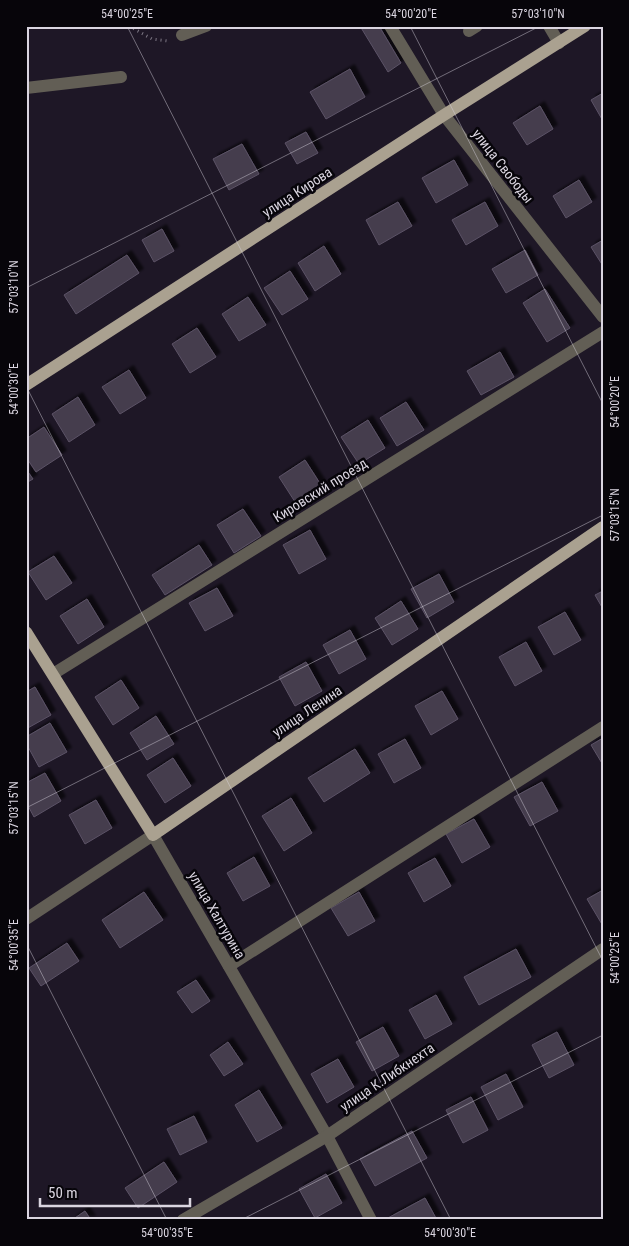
<svg xmlns="http://www.w3.org/2000/svg" width="629" height="1246" viewBox="0 0 629 1246" font-family="'Roboto Condensed',sans-serif">
	<style>
		.building { fill: #443c4e; stroke: #5c5366; filter: url(#shadow) }
		.lines { fill: none; stroke-linecap: round; stroke-linejoin: round }
		.path { stroke: #7e7885; stroke-width: 3; stroke-dasharray: 1 4; stroke-linecap: butt }
		.minor { stroke: #625e55; stroke-width: 12 }
		.major { stroke: #aaa190; stroke-width: 12 }
		.ticks { fill: none; stroke: #dad5e0; stroke-width: 1; stroke-opacity: 0.45 }
		.labels { text-anchor: middle; stroke-width: 5; stroke-linejoin: round; paint-order: stroke }
		.street-label { font-size: 14px; fill: #dad5e0; stroke: #07050a }
		.neatline { fill: none; stroke: #dad5e0; stroke-width: 2 }
		.ticks-label { font-size: 12px; text-anchor: middle; fill: #dad5e0 }
	</style>
	<defs>
		<filter id="shadow"><feDropShadow dx="4.5" dy="-4.5" stdDeviation="1" flood-color="#0009"/></filter>
	</defs>
	<rect width="100%" height="100%" fill="#1e1726"/>
	<g class="building">
		<path d="M360,26H379L401,63L388,72Z"/>
		<path d="M350,69L365,97L326,119L310,92Z"/>
		<path d="M603,93V121L591,100Z"/>
		<path d="M540,106L553,129L527,145L513,123Z"/>
		<path d="M306,132L318,153L297,164L285,143Z"/>
		<path d="M242,144L259,174L229,190L213,159Z"/>
		<path d="M454,160L468,185L436,203L422,178Z"/>
		<path d="M579,180L592,202L566,218L553,196Z"/>
		<path d="M398,202L412,226L379,245L366,220Z"/>
		<path d="M485,202L498,226L466,245L452,220Z"/>
		<path d="M162,229L174,251L154,262L142,240Z"/>
		<path d="M603,240V266L591,247Z"/>
		<path d="M324,246L341,274L315,291L298,263Z"/>
		<path d="M525,250L538,275L506,293L492,269Z"/>
		<path d="M127,255L139,273L76,314L64,295Z"/>
		<path d="M290,271L308,299L282,315L264,288Z"/>
		<path d="M545,289L570,328L547,342L523,303Z"/>
		<path d="M248,297L266,325L239,341L222,314Z"/>
		<path d="M197,328L216,357L190,373L172,344Z"/>
		<path d="M500,352L514,377L481,395L467,371Z"/>
		<path d="M129,370L146,398L120,414L102,387Z"/>
		<path d="M78,397L95,425L69,442L52,414Z"/>
		<path d="M406,402L424,430L397,446L380,418Z"/>
		<path d="M368,420L385,448L359,464L341,437Z"/>
		<path d="M44,427L62,455L36,472L26,457V439Z"/>
		<path d="M305,460L323,488L297,505L279,477Z"/>
		<path d="M26,469L33,479L26,483Z"/>
		<path d="M243,509L261,536L234,553L217,525Z"/>
		<path d="M310,530L326,559L299,574L283,545Z"/>
		<path d="M199,545L212,565L165,595L152,575Z"/>
		<path d="M54,556L72,583L46,600L28,572Z"/>
		<path d="M439,574L454,602L427,618L411,589Z"/>
		<path d="M217,588L233,616L205,631L189,603Z"/>
		<path d="M603,591V609L595,595Z"/>
		<path d="M87,599L104,627L78,644L60,616Z"/>
		<path d="M401,601L418,629L392,645L375,618Z"/>
		<path d="M565,612L581,640L554,655L538,627Z"/>
		<path d="M350,630L366,659L339,674L323,645Z"/>
		<path d="M526,642L542,671L515,686L499,657Z"/>
		<path d="M306,662L322,691L295,706L279,677Z"/>
		<path d="M121,680L139,708L113,725L95,697Z"/>
		<path d="M35,687L51,715L26,729V692Z"/>
		<path d="M442,691L458,719L431,735L415,706Z"/>
		<path d="M156,716L174,744L147,760L130,733Z"/>
		<path d="M50,723L67,752L39,767L26,743V737Z"/>
		<path d="M603,738V765L591,745Z"/>
		<path d="M405,739L421,768L394,783L378,754Z"/>
		<path d="M355,749L370,773L324,802L308,778Z"/>
		<path d="M173,758L191,786L165,803L147,775Z"/>
		<path d="M45,773L61,801L34,817L26,802V783Z"/>
		<path d="M542,782L558,811L530,826L514,797Z"/>
		<path d="M291,798L312,833L284,851L262,816Z"/>
		<path d="M96,800L112,828L85,844L69,815Z"/>
		<path d="M474,819L490,847L462,863L446,834Z"/>
		<path d="M254,857L270,886L243,901L227,873Z"/>
		<path d="M435,858L451,886L424,902L408,873Z"/>
		<path d="M603,890V926L587,899Z"/>
		<path d="M144,892L163,920L120,948L102,920Z"/>
		<path d="M359,892L375,921L348,936L331,908Z"/>
		<path d="M67,943L79,961L41,986L29,968Z"/>
		<path d="M516,949L531,977L479,1005L464,977Z"/>
		<path d="M196,980L210,1001L192,1013L177,992Z"/>
		<path d="M436,995L452,1024L425,1039L409,1010Z"/>
		<path d="M383,1027L399,1056L372,1071L356,1042Z"/>
		<path d="M557,1032L574,1065L549,1078L532,1045Z"/>
		<path d="M228,1042L243,1064L224,1076L210,1055Z"/>
		<path d="M338,1059L354,1087L327,1103L311,1074Z"/>
		<path d="M506,1074L523,1107L498,1120L481,1087Z"/>
		<path d="M259,1090L282,1128L257,1142L235,1105Z"/>
		<path d="M471,1097L488,1130L463,1143L446,1110Z"/>
		<path d="M194,1116L207,1142L180,1155L167,1129Z"/>
		<path d="M412,1131L427,1158L375,1186L360,1159Z"/>
		<path d="M164,1162L177,1182L138,1208L125,1188Z"/>
		<path d="M326,1174L342,1203L315,1218L299,1189Z"/>
		<path d="M425,1198L437,1220H387L386,1219Z"/>
		<path d="M85,1211L91,1220H72Z"/>
	</g>
	<g class="lines">
		<path class="path" d="M129,26L152,39L168,41"/>
		<g class="minor">
			<path d="M390,26L444,115L603,317"/>
			<path d="M549,26L559,43"/>
			<path d="M469,31L477,26"/>
			<path d="M182,35L206,26"/>
			<path d="M26,88L121,77"/>
			<path d="M53,674L603,332"/>
			<path d="M26,919L153,835L327,1136L371,1220"/>
			<path d="M229,966L603,727"/>
			<path d="M183,1220L327,1136L603,949"/>
		</g>
		<g class="major">
			<path d="M26,385L444,115L585,26"/>
			<path d="M26,632L153,835L603,527"/>
		</g>
	</g>
	<path class="ticks" d="M127,26L603,961M410,26L603,404M26,288L540,26M26,386L451,1220M26,808L603,515M26,943L167,1220M241,1220L603,1035"/>
	<g class="labels">
		<g class="street-label">
			<text transform="translate(503 166) rotate(52)" y="5">улица Свободы</text>
			<text transform="translate(297 192) rotate(-33)" y="5">улица Кирова</text>
			<text transform="translate(320 490) rotate(-32)" y="5">Кировский проезд</text>
			<text transform="translate(307 711) rotate(-34)" y="5">улица Ленина</text>
			<text transform="translate(217 915) rotate(60)" y="5">улица Халтурина</text>
			<text transform="translate(387 1077) rotate(-34)" y="5">улица К.Либкнехта</text>
		</g>
	</g>
	<rect width="629" height="1246" fill="none" stroke="#07050a" stroke-width="55"/>
	<path d="M40 1198v8h150v-8" fill="none" stroke="#dad5e0" stroke-width="2.5"/>
	<text x="48" y="1198" font-size="15" fill="#dad5e0" stroke="#07050a" stroke-width="4" paint-order="stroke">50 m</text>
	<rect x="28" y="28" width="574" height="1190" class="neatline"/>
	<g class="ticks-label">
		<text x="127" y="18">54°00'25"E</text>
		<text x="411" y="18">54°00'20"E</text>
		<text x="538" y="18">57°03'10"N</text>
		<text transform="translate(14 287) rotate(-90)" y="4">57°03'10"N</text>
		<text transform="translate(14 389) rotate(-90)" y="4">54°00'30"E</text>
		<text transform="translate(615 402) rotate(-90)" y="4">54°00'20"E</text>
		<text transform="translate(615 515) rotate(-90)" y="4">57°03'15"N</text>
		<text transform="translate(14 808) rotate(-90)" y="4">57°03'15"N</text>
		<text transform="translate(14 945) rotate(-90)" y="4">54°00'35"E</text>
		<text transform="translate(615 958) rotate(-90)" y="4">54°00'25"E</text>
		<text x="167" y="1237">54°00'35"E</text>
		<text x="450" y="1237">54°00'30"E</text>
	</g>
</svg>
